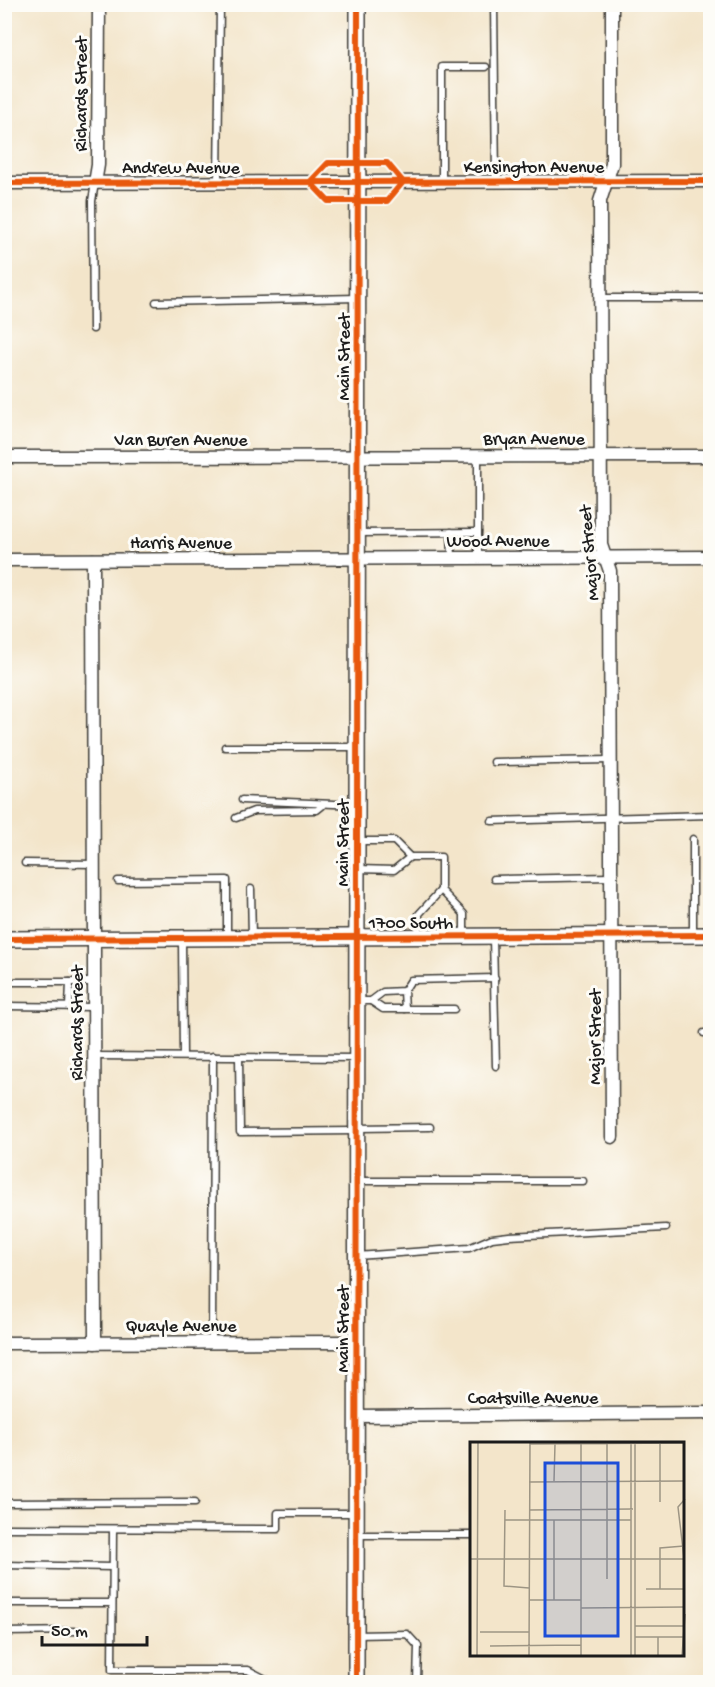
<svg xmlns="http://www.w3.org/2000/svg" width="715" height="1687" viewBox="0 0 715 1687" font-family="'Gochi Hand',sans-serif">
	<style>
		.lines { fill: none; stroke-linecap: round; stroke-linejoin: round }
		.service-casing { stroke: #3c3a36; stroke-width: 9 }
		.minor-casing { stroke: #3c3a36; stroke-width: 15 }
		.tertiary-casing { stroke: #3c3a36; stroke-width: 18 }
		.service { stroke: #fff; stroke-width: 6 }
		.minor { stroke: #fff; stroke-width: 12 }
		.tertiary { stroke: #fff; stroke-width: 15 }
		.cycleway-casing { stroke: #fdfcf7; stroke-width: 10 }
		.cycleway { stroke: #e8590c; stroke-width: 6 }
		.labels { text-anchor: middle; stroke-width: 6; stroke-linejoin: round; paint-order: stroke }
		.street-label { font-size: 18px; fill: #1c1c1c; stroke: #fdfcf7 }
		.inset-road { fill: none; stroke: #9d9584; stroke-width: 1.5 }
		.view { fill: #1d4ed8; fill-opacity: 0.15; stroke: #1d4ed8; stroke-width: 3 }
		.inset-edge { fill: none; stroke: #1c1c1c; stroke-width: 3 }
	</style>
	<rect width="100%" height="100%" fill="#fdfcf7"/>
	<filter id="ink" filterUnits="userSpaceOnUse"><feTurbulence type="fractalNoise" baseFrequency=".0167" numOctaves="2"/><feDisplacementMap in="SourceGraphic" scale="12" xChannelSelector="R" yChannelSelector="G"/><feConvolveMatrix kernelMatrix="1 2 1 2 8 2 1 2 1" color-interpolation-filters="sRGB"/></filter>
	<filter id="wash" filterUnits="userSpaceOnUse"><feTurbulence type="fractalNoise" baseFrequency=".008" numOctaves="4" result="noise"/><feDisplacementMap in="SourceGraphic" scale="24" xChannelSelector="R" yChannelSelector="G"/><feGaussianBlur stdDeviation="1.35" result="paint"/><feColorMatrix in="noise" values="0 0 0 0 0 0 0 0 0 0 0 0 0 0 0 0 0 1.4 0 .05"/><feComposite in="paint" operator="in"/></filter>
	<g filter="url(#wash)">
		<rect width="100%" height="100%" fill="#f3e5ca"/>
	</g>
	<g filter="url(#ink)">
		<g class="lines">
			<defs>
				<g id="service">
					<path d="M494,4L496,181"/>
					<path d="M442,181V67H486"/>
					<path d="M218,182L220,4"/>
					<path d="M601,298H710"/>
					<path d="M156,302L358,298"/>
					<path d="M93,329L92,201L95,183"/>
					<path d="M451,532L452,558"/>
					<path d="M358,533L478,532"/>
					<path d="M478,558V457"/>
					<path d="M225,747H357"/>
					<path d="M494,762L610,760"/>
					<path d="M242,800L357,805"/>
					<path d="M236,818L254,811L317,810L322,806"/>
					<path d="M492,821L710,815"/>
					<path d="M357,841H394L410,857L394,870L358,869"/>
					<path d="M410,857H441V890"/>
					<path d="M25,863L94,864"/>
					<path d="M494,879L611,877"/>
					<path d="M118,881L227,880V938"/>
					<path d="M251,889L252,938"/>
					<path d="M693,934V839"/>
					<path d="M418,936L419,914L441,890L464,914V936"/>
					<path d="M493,938L496,1066"/>
					<path d="M182,939L183,1056"/>
					<path d="M4,982H94"/>
					<path d="M404,991L405,1009"/>
					<path d="M358,1001H371L383,992L404,991L411,980L495,978"/>
					<path d="M371,1001L383,1009H454"/>
					<path d="M4,1006L94,1007"/>
					<path d="M69,1007L70,982"/>
					<path d="M704,1033H710"/>
					<path d="M94,1056L356,1058"/>
					<path d="M239,1057L240,1132L356,1131"/>
					<path d="M358,1128L430,1127"/>
					<path d="M357,1181H583"/>
					<path d="M357,1256L469,1248L492,1238L509,1236L666,1228"/>
					<path d="M212,1342L213,1056"/>
					<path d="M4,1503L195,1502"/>
					<path d="M4,1528L278,1529V1513H356"/>
					<path d="M113,1529L112,1670H248L271,1682"/>
					<path d="M357,1535H472"/>
					<path d="M4,1565L112,1567"/>
					<path d="M4,1603H112"/>
					<path d="M4,1632L80,1631"/>
					<path d="M357,1635L407,1634L418,1646L417,1682"/>
				</g>
				<g id="minor">
					<path d="M612,4V164L600,201L601,545L610,571L612,1137"/>
					<path d="M4,183L710,181"/>
					<path d="M95,183L98,165L99,4"/>
					<path d="M4,457L710,456"/>
					<path d="M4,560L710,557"/>
					<path d="M93,560L95,1343"/>
					<path d="M4,1343L357,1342"/>
					<path d="M356,1416L710,1413"/>
				</g>
				<g id="tertiary">
					<path d="M4,939L710,935"/>
					<path d="M356,1682L358,4"/>
				</g>
			</defs>
			<use href="#service" class="service-casing"/>
			<use href="#minor" class="minor-casing"/>
			<use href="#tertiary" class="tertiary-casing"/>
			<use href="#service" class="service"/>
			<use href="#minor" class="minor"/>
			<use href="#tertiary" class="tertiary"/>
			<defs>
				<g id="cycleway">
					<path d="M328,163H387L403,182L387,201H328L310,182Z"/>
					<path d="M4,183L710,181"/>
					<path d="M4,939L710,935"/>
					<path d="M356,1682L358,4"/>
				</g>
			</defs>
			<use href="#cycleway" class="cycleway-casing"/>
			<use href="#cycleway" class="cycleway"/>
		</g>
	</g>
	<g class="labels">
		<g class="street-label">
			<text transform="translate(80 94) rotate(-90)" y="6">Richards Street</text>
			<text x="534" y="172">Kensington Avenue</text>
			<text x="181" y="173">Andrew Avenue</text>
			<text transform="translate(343 357) rotate(-90)" y="6">Main Street</text>
			<text x="534" y="444">Bryan Avenue</text>
			<text x="181" y="445">Van Buren Avenue</text>
			<text x="498" y="546">Wood Avenue</text>
			<text x="181" y="548">Harris Avenue</text>
			<text transform="translate(588 553) rotate(-95)" y="6">Major Street</text>
			<text transform="translate(342 843) rotate(-90)" y="6">Main Street</text>
			<text x="411" y="928">1700 South</text>
			<text transform="translate(76 1023) rotate(-90)" y="6">Richards Street</text>
			<text transform="translate(594 1037) rotate(-90)" y="6">Major Street</text>
			<text x="181" y="1331">Quayle Avenue</text>
			<text transform="translate(342 1329) rotate(-90)" y="6">Main Street</text>
			<text x="533" y="1403">Coatsville Avenue</text>
		</g>
	</g>
	<g transform="translate(470 1442)">
		<rect width="214" height="214" fill="#f3e5ca"/>
		<path class="inset-road" d="M60,2L215,1M84,39L85,2M59,40L214,39M190,60V2M35,68L34,144L59,146M59,68L163,67M35,78H161M84,78V158M214,116L208,65L215,57M0,117H215M137,137V2M176,147H215M190,147V106L214,104M59,158H111M111,166L215,165M165,184H215M10,190H59M165,195H215M188,195V214M20,204L111,203M7,214L8,0M59,214L60,0M111,214V0M161,214V0M165,214V0M212,214L215,172"/>
		<path class="view" d="M75,21H148V194H75Z"/>
		<rect width="214" height="214" class="inset-edge"/>
	</g>
	<rect width="715" height="1687" fill="none" stroke="#fdfcf7" stroke-width="24"/>
	<path d="M42 1636v9h105v-9" fill="none" stroke="#1c1c1c" stroke-width="3"/>
	<text x="51" y="1636" font-size="18" fill="#1c1c1c" stroke="#fdfcf7" stroke-width="4.5" paint-order="stroke">50 m</text>
</svg>
